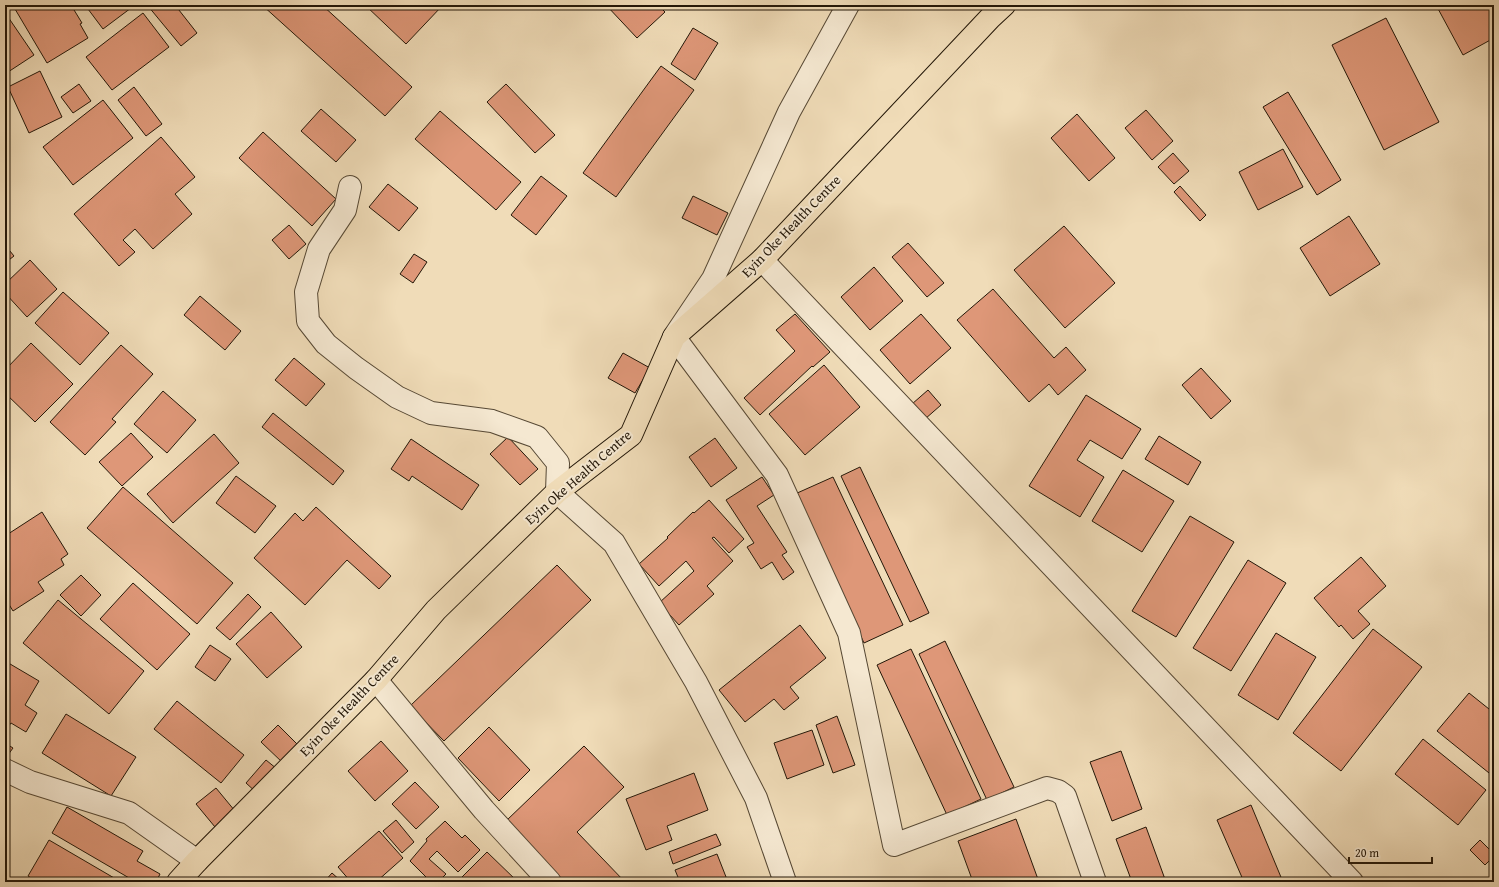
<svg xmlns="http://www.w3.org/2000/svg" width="1499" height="887" viewBox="0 0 1499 887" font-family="'Gentium Book Plus',serif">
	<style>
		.building { fill: #de9778; stroke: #231708 }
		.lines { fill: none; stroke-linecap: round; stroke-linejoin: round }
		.minor-casing { stroke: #564834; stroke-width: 24 }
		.primary-casing { stroke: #231708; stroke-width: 24 }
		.minor { stroke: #f5e8d1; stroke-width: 22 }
		.primary { stroke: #f0dcb8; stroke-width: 22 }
		.labels { text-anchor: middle; stroke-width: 4; stroke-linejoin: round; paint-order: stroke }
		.street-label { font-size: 14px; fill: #231708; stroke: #f5e8d1 }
	</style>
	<rect width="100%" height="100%" fill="#f0dcb8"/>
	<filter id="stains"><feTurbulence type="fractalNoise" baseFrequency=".005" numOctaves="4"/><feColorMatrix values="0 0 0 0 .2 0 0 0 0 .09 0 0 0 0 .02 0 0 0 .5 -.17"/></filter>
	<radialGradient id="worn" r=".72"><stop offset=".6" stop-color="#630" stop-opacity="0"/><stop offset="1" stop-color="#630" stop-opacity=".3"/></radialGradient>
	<g class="building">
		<path d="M20,5H71L82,23L80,24L88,38L47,63L15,9Z"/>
		<path d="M85,5H135L103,29Z"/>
		<path d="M150,5H175L197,33L181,46L148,6Z"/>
		<path d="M262,5H322L412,87L385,116Z"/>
		<path d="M365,5H441L442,6L406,44Z"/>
		<path d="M606,5H658L665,12L637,38Z"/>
		<path d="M1436,5H1494V38L1463,55Z"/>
		<path d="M143,13L169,47L112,90L86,57Z"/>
		<path d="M6,14L34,55L5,74V15Z"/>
		<path d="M1386,18L1439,122L1384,150L1332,45Z"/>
		<path d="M693,28L718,43L695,80L671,64Z"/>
		<path d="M661,66L694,90L616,197L583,173Z"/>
		<path d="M40,71L62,117L29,133L8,87Z"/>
		<path d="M79,84L91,101L73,113L61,97Z"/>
		<path d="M506,84L555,135L535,153L487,102Z"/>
		<path d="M134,87L162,124L146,136L118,100Z"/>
		<path d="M1288,92L1341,180L1317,195L1263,107Z"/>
		<path d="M103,100L133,138L73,185L43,147Z"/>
		<path d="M321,109L356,140L336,162L301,131Z"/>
		<path d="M1146,110L1173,141L1152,160L1125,128Z"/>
		<path d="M440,111L521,182L496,210L415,139Z"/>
		<path d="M1077,114L1115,158L1089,181L1051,138Z"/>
		<path d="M263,132L336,199L312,226L239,158Z"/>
		<path d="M161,137L195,177L175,194L192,214L153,249L135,229L123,240L135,252L119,266L74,214Z"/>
		<path d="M1283,149L1303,187L1258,210L1239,172Z"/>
		<path d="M1173,153L1189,171L1174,184L1158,167Z"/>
		<path d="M541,176L567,196L536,235L511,215Z"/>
		<path d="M388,184L418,208L399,231L369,207Z"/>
		<path d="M1180,186L1206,215L1200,221L1174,192Z"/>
		<path d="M693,196L728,213L717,235L682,218Z"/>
		<path d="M1349,216L1380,264L1330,296L1300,248Z"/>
		<path d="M289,225L306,244L289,259L272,240Z"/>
		<path d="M1064,226L1115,283L1065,328L1014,270Z"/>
		<path d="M908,243L944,283L927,297L892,257Z"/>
		<path d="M5,245L14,256L5,263Z"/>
		<path d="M414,254L427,262L413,283L400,274Z"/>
		<path d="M30,260L57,289L27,317L5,293V284Z"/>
		<path d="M874,267L903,301L870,330L841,297Z"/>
		<path d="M993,289L1054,358L1066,347L1086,370L1058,395L1049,384L1029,402L957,320Z"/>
		<path d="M63,292L109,333L80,365L35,323Z"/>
		<path d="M200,296L241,331L225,350L184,315Z"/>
		<path d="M795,314L830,352L813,367L812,366L760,415L744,398L795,351L776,330Z"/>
		<path d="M921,314L951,348L910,384L880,350Z"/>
		<path d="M31,343L73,384L35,422L5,393V370Z"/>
		<path d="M121,345L153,374L112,419L116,422L85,455L50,422Z"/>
		<path d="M623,353L650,368L635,393L608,378Z"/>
		<path d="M294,358L325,384L306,406L275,380Z"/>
		<path d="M824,365L860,407L805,455L769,414Z"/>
		<path d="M1201,368L1231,401L1211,419L1182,385Z"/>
		<path d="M928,390L941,405L925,419L912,404Z"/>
		<path d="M163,391L196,420L167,453L134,424Z"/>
		<path d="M1086,395L1141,429L1122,459L1090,440L1077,460L1104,477L1080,517L1029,486Z"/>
		<path d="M273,413L344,471L333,485L262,427Z"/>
		<path d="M131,433L153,457L122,486L99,462Z"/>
		<path d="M214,434L239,463L173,523L147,494Z"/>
		<path d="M1159,436L1201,462L1188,485L1145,459Z"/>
		<path d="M508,437L538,469L520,485L490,454Z"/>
		<path d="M715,438L737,468L711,487L689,457Z"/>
		<path d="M411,439L479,485L462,510L412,476L409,481L391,469Z"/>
		<path d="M860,467L929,613L910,622L841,476Z"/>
		<path d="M1123,470L1174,501L1142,552L1092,521Z"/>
		<path d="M236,476L276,506L255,533L216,503Z"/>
		<path d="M762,477L774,495L757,506L787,552L782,555L794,572L783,580L772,562L761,569L747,547L754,543L726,500Z"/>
		<path d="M833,477L903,625L864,643L795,494Z"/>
		<path d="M123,487L233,583L197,624L87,528Z"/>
		<path d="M709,500L744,539L729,553L714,537L712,538L733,561L707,586L714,594L679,625L659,603L694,571L686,561L659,586L639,564L668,538L667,537L693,512L694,513Z"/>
		<path d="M316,507L391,576L379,589L347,560L305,605L254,558L295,513L303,521Z"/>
		<path d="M42,512L68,554L61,559L64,565L38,582L44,591L13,611L5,598V536Z"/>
		<path d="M1190,516L1234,542L1176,637L1132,611Z"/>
		<path d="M1361,557L1386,586L1358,611L1370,624L1353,639L1341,625L1339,627L1314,598Z"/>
		<path d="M1248,560L1286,583L1231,671L1193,648Z"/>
		<path d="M557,565L591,600L444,741L410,706Z"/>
		<path d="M81,575L101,595L81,616L60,595Z"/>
		<path d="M133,583L190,634L157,670L100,619Z"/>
		<path d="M248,594L261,607L230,640L216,628Z"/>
		<path d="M58,600L144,671L109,714L23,643Z"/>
		<path d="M271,612L302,647L267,678L236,644Z"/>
		<path d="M800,625L826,658L790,687L799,698L784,710L774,699L745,722L719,690Z"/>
		<path d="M1373,629L1422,667L1341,771L1293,733Z"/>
		<path d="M1276,633L1316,657L1278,720L1238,695Z"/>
		<path d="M945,641L1014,787L987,800L919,654Z"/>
		<path d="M210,645L231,659L215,681L195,667Z"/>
		<path d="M911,649L981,799L947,815L877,665Z"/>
		<path d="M5,661L39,681L25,705L37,713L26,732L11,723L5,731Z"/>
		<path d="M1469,693L1494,713V777L1437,731Z"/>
		<path d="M177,701L244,755L221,783L154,729Z"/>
		<path d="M66,714L136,757L111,796L42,753Z"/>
		<path d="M837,716L855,765L833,773L816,725Z"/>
		<path d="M278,725L299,746L283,763L261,742Z"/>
		<path d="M489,727L530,770L499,801L458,758Z"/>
		<path d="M812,730L824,765L787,779L774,743Z"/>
		<path d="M1423,739L1486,790L1458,825L1395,774Z"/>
		<path d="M381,741L408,771L375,801L348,771Z"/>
		<path d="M5,743L13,748L5,759Z"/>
		<path d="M584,746L624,787L577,832L625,882H564L506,821Z"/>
		<path d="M1121,751L1142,809L1112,821L1090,762Z"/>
		<path d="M266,760L277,769L257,793L246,783Z"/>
		<path d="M694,773L708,810L667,826L672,840L646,850L626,799Z"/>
		<path d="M415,782L439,807L416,829L392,804Z"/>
		<path d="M216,788L235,811L215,827L196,804Z"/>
		<path d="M1251,805L1283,882H1244L1217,820Z"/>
		<path d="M67,807L143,851L137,861L160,874L156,882H136L52,833Z"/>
		<path d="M1016,819L1039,882H973L958,841Z"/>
		<path d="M396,820L414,842L402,853L383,831Z"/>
		<path d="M445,821L462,838L465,835L480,850L458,872L437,851L429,859L446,874L438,882H431L410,861L427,841L426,839Z"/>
		<path d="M1146,827L1166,882H1132L1116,839Z"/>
		<path d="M379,831L403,858L376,882H351L338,867Z"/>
		<path d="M716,834L721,845L673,864L669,852Z"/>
		<path d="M49,840L121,882H38L28,876Z"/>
		<path d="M1480,840L1494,854V856L1485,865L1470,850Z"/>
		<path d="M487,852L518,882H461L459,880Z"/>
		<path d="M717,854L728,882H680L675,870Z"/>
		<path d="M332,873L342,882H324Z"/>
	</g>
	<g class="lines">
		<defs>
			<g id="minor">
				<path d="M848,5L789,112L713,279L674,337L777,475L849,633L894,845L1047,788L1058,791L1065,796L1095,882"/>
				<path d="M350,187L345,210L319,249L306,292L308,321L326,344L356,368L397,397L431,413L492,421L537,437L558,463L557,492L614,543L696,682L756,798L785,882"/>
				<path d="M762,260L1352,882"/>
				<path d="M376,680L484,810L550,882"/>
				<path d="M5,770L30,782L129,813L197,861"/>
			</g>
			<path id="primary" d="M178,882L197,861L376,680L436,610L557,492L631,435L674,337L762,260L990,18L1004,5"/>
		</defs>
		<use href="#minor" class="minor-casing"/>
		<use href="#primary" class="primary-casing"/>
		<use href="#minor" class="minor"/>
		<use href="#primary" class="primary"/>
	</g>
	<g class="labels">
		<g class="street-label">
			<text transform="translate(791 226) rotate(-46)" y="5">Eyin Oke Health Centre</text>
			<text transform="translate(578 477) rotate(-41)" y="5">Eyin Oke Health Centre</text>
			<text transform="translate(349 705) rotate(-46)" y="5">Eyin Oke Health Centre</text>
		</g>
	</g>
	<rect width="1499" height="887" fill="none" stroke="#f0dcb8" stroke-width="20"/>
	<rect x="6" y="6" width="1487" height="875" fill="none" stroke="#231708" stroke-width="2"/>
	<rect x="10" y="10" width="1479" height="867" fill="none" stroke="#231708"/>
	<path d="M1349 857v6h83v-6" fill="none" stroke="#231708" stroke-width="2"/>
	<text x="1355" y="857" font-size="12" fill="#231708" stroke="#f5e8d1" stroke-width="3" paint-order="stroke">20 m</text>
	<rect width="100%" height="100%" filter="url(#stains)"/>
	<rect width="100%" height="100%" fill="url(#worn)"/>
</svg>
